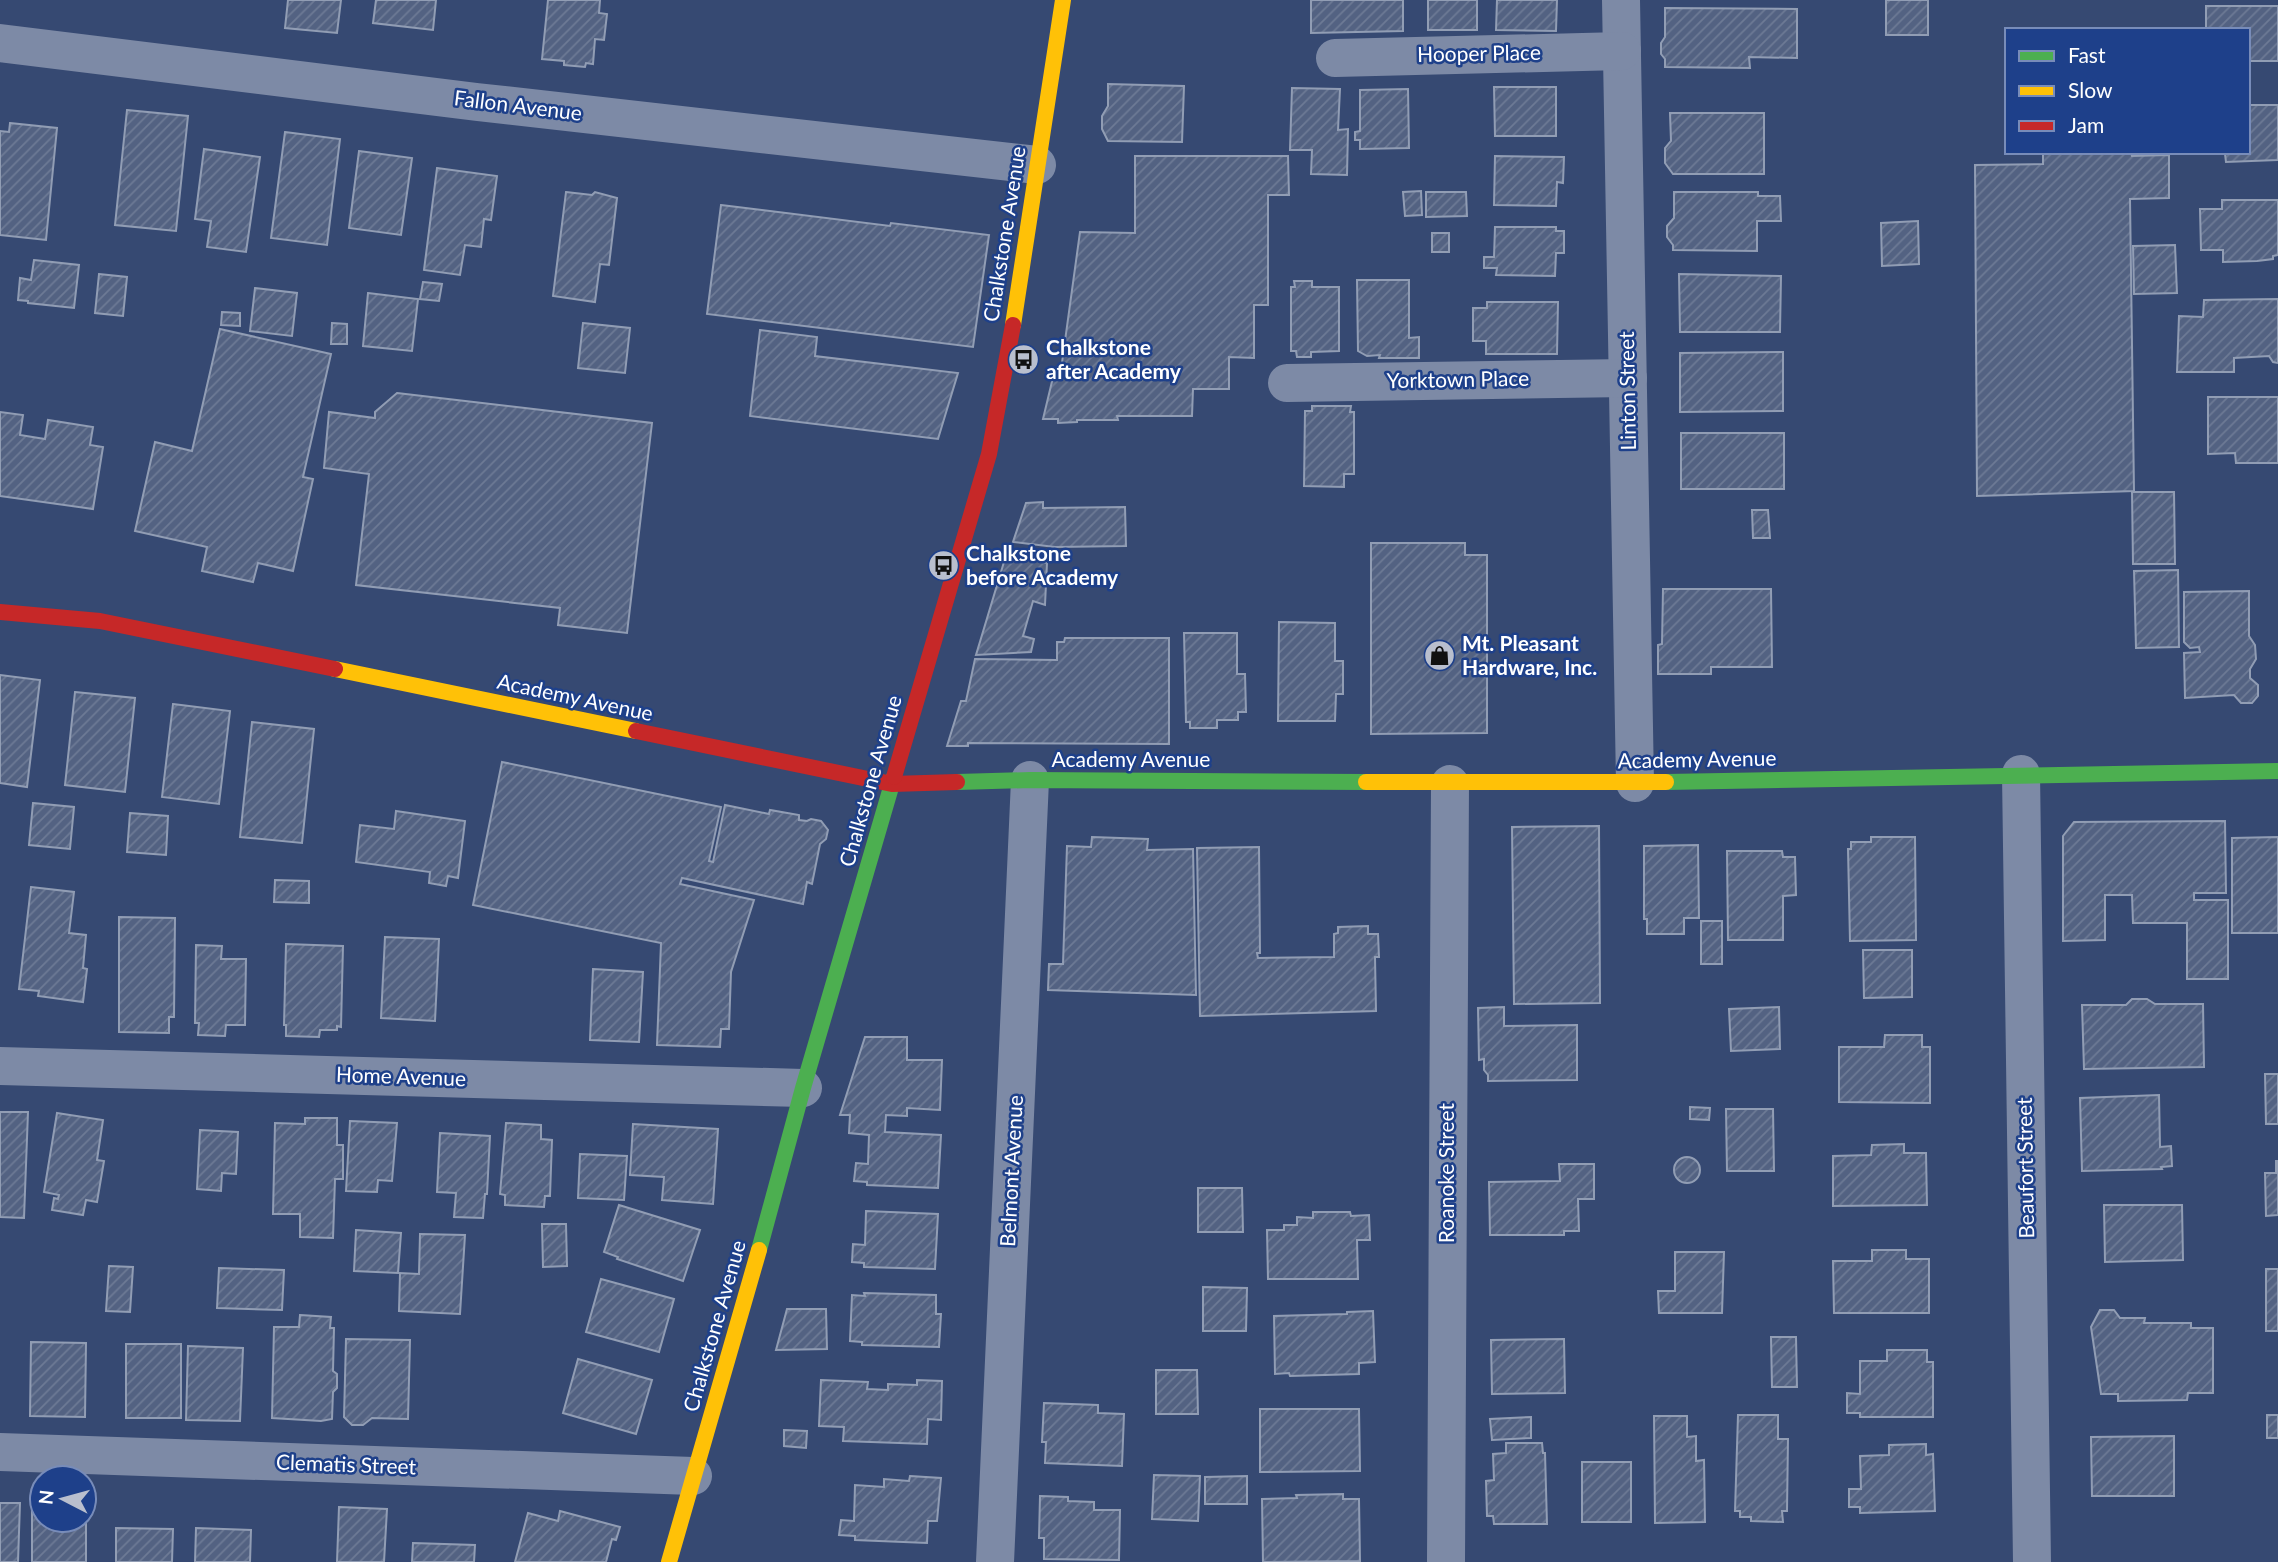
<svg xmlns="http://www.w3.org/2000/svg" width="2278" height="1562" viewBox="0 0 2278 1562" font-family="Lato,sans-serif">
	<style>
		.building { fill: url(#building-hatch); stroke: #919db4; stroke-width: 2 }
		.lines { fill: none; stroke-linecap: round; stroke-linejoin: round }
		.street { stroke: #7d8aa6; stroke-width: 38 }
		.fast { stroke: #4caf50; stroke-width: 16 }
		.slow { stroke: #ffc107; stroke-width: 16 }
		.jam { stroke: #c62828; stroke-width: 16 }
		.labels { text-anchor: middle; stroke-width: 5; stroke-linejoin: round; paint-order: stroke }
		.street-label { font-size: 21px; fill: #fff; stroke: #1e408a }
		.poi-label { font-size: 21px; font-weight: bold; fill: #fff; stroke: #1e408a; text-anchor: start }
	</style>
	<defs>
		<pattern id="building-hatch" width="6" height="6" patternUnits="userSpaceOnUse" patternTransform="scale(1.75)"><rect width="6" height="6" fill="#536282"/><path d="M-1 1l2-2M0 6l6-6M5 7l2-2" fill="none" stroke="#6d7a95"/></pattern>
	</defs>
	<rect width="100%" height="100%" fill="#364972"/>
	<g class="building">
		<path d="M288,0H341L337,33L285,28Z"/>
		<path d="M376,0H436L433,30L373,23Z"/>
		<path d="M548,0H600L599,13L607,14L604,40L595,39L593,64L586,63L585,67L564,65V61L542,59Z"/>
		<path d="M1311,0H1403V31L1311,33Z"/>
		<rect x="1428" y="0" width="49" height="30"/>
		<path d="M1497,0H1557L1556,31L1496,30Z"/>
		<rect x="1886" y="0" width="42" height="35"/>
		<path d="M2206,6H2278V61H2248V30H2206Z"/>
		<path d="M1665,8L1797,9V58L1749,57L1750,68L1665,67V59L1661,54V43L1665,37Z"/>
		<path d="M1108,84L1184,86L1182,142L1108,141L1102,129V116L1108,106Z"/>
		<path d="M1494,87H1556V136H1495Z"/>
		<path d="M1292,88L1340,89L1338,130L1348,129L1347,175L1311,174L1312,150H1290Z"/>
		<path d="M1408,89L1409,148L1360,149V140H1355V132L1360,131V90Z"/>
		<path d="M2248,105H2278V160L2226,162L2225,154H2203L2248,152Z"/>
		<path d="M127,110L188,116L176,231L115,225Z"/>
		<path d="M1670,113H1764V174H1673L1665,163V148L1671,141Z"/>
		<path d="M10,123L57,128L46,240L0,235V131L9,132Z"/>
		<path d="M285,132L340,139L327,245L271,238Z"/>
		<path d="M204,149L260,157L246,252L207,247L211,221L195,219Z"/>
		<path d="M359,151L412,158L401,235L349,228Z"/>
		<path d="M2043,152H2131L2132,156L2169,155V198L2130,199L2134,491L1977,496L1975,165L2043,164Z"/>
		<path d="M1135,156H1288L1289,195H1268V305H1254V358L1229,357V389H1193L1192,416H1117L1118,420H1077V422L1058,423V419H1043L1055,369L1061,370L1080,232L1135,233Z"/>
		<path d="M1495,156L1564,157L1563,183L1557,182L1556,206L1494,205Z"/>
		<path d="M437,168L497,176L491,220L484,219L481,247L465,245L460,275L424,270Z"/>
		<path d="M1421,191L1422,215L1405,216L1403,192Z"/>
		<path d="M566,192L592,195L595,192L617,198L609,265L600,264L595,302L553,296Z"/>
		<path d="M1426,192H1466L1467,216L1426,217Z"/>
		<path d="M1674,192H1758V196H1780L1781,221H1757V251L1673,250V245L1667,237V226L1674,218Z"/>
		<path d="M2222,200H2278V255L2273,256V259L2257,261L2223,262V250H2201L2200,209H2222Z"/>
		<path d="M721,205L890,226L891,223L989,235L973,347L707,314Z"/>
		<path d="M1918,221L1919,264L1882,266L1881,223Z"/>
		<path d="M1495,227H1556V231H1564V253H1556L1555,276L1496,275L1497,268H1484V257H1494Z"/>
		<rect x="1432" y="233" width="17" height="19"/>
		<path d="M2175,245L2177,293L2134,294L2133,246Z"/>
		<path d="M34,260L79,265L74,308L28,303V301L18,300L20,278L31,280Z"/>
		<path d="M99,274L127,277L123,316L95,313Z"/>
		<path d="M1679,274L1781,276L1780,332H1680Z"/>
		<path d="M1357,280H1409V338L1419,337V358H1379L1380,355L1367,356L1358,351Z"/>
		<path d="M1294,281H1312V287H1339V351L1311,352V357H1297L1296,351H1291V287H1295Z"/>
		<path d="M423,282L442,284L439,301L420,299Z"/>
		<path d="M255,288L297,293L292,336L250,331Z"/>
		<path d="M368,293L418,299L412,351L363,346Z"/>
		<path d="M2278,299V363L2273,362L2269,356L2234,358V372H2177L2179,316L2203,317L2204,300Z"/>
		<path d="M1487,302H1558L1557,354H1486V341H1473V308H1487Z"/>
		<path d="M222,312L240,313V326L221,325Z"/>
		<path d="M332,323L347,324V344H331Z"/>
		<path d="M583,323L630,328L625,373L578,368Z"/>
		<path d="M220,329L331,354L303,477L313,479L293,571L258,563L253,582L202,571L207,547L135,531L155,442L192,451Z"/>
		<path d="M760,330L817,337L815,356L958,373L938,439L750,416Z"/>
		<path d="M1783,352V411L1680,412V353Z"/>
		<path d="M397,393L652,423L627,633L558,625L560,608L356,585L369,474L324,468L329,412L375,418V412Z"/>
		<path d="M2208,397H2278V463H2236L2235,453L2208,454Z"/>
		<path d="M1312,406H1351L1350,412H1354V474H1344V487L1304,486L1305,411H1312Z"/>
		<path d="M0,412L23,415L20,435L45,439L48,420L93,427L90,445L103,447L93,509L0,496Z"/>
		<rect x="1681" y="433" width="103" height="56"/>
		<path d="M2132,492H2174L2175,564H2133Z"/>
		<path d="M1043,502V508L1125,507L1126,546L1055,547L1013,542L1026,503Z"/>
		<path d="M1752,510H1768L1770,538H1753Z"/>
		<path d="M1371,543H1465V555H1487V733L1371,734Z"/>
		<path d="M1007,552L1047,563L1045,605L1033,601L1023,636L1034,639L1031,652L976,655Z"/>
		<path d="M2178,570L2179,647L2136,648L2134,571Z"/>
		<path d="M1663,589H1771L1772,667H1711V674H1658V645L1662,644Z"/>
		<path d="M2249,591V636L2255,645L2256,659L2250,669V678L2258,685V696L2252,703H2241L2234,695L2185,698L2184,653L2200,652L2199,647L2190,648L2184,642V592Z"/>
		<path d="M1279,622L1335,623V661H1343V694H1336L1335,721H1278Z"/>
		<path d="M1184,633H1237V674H1245L1246,712H1238V720H1217V728H1190V722H1186Z"/>
		<path d="M1065,638H1169V744L968,743V746H947L961,701H966L975,659L1057,660V642H1064Z"/>
		<path d="M0,675L40,680L27,787L0,783Z"/>
		<path d="M75,692L135,698L125,792L65,785Z"/>
		<path d="M173,704L230,711L219,804L162,797Z"/>
		<path d="M252,722L314,729L302,843L240,837Z"/>
		<path d="M502,762L721,807L709,861L713,862L725,805L769,814L770,810L799,815V820L807,821L811,819L821,821L828,830L826,839L820,844L812,884L807,882L803,904L682,878L680,884L754,900L731,972L729,1029H721L720,1047L657,1045L661,943L473,905Z"/>
		<path d="M33,803L74,807L70,849L29,845Z"/>
		<path d="M396,811L465,821L458,878L448,876L446,886L429,883L430,872L356,862L360,825L394,829Z"/>
		<path d="M130,813L168,816L166,855L127,852Z"/>
		<path d="M2225,821L2226,893H2194V900H2228V979H2187V923H2133L2132,895H2105V940L2063,941V836L2074,822Z"/>
		<path d="M1599,826L1600,1003L1514,1004L1512,827Z"/>
		<path d="M1092,837L1148,839L1147,850L1193,849L1196,995L1048,990L1049,964H1063L1067,846L1091,847Z"/>
		<path d="M1871,837H1915L1916,940L1850,941L1848,849H1851V842H1871Z"/>
		<path d="M2278,837V933H2232V838Z"/>
		<path d="M1698,845L1699,918H1684V934H1647V919H1644V846Z"/>
		<path d="M1259,847L1260,953H1257L1258,958L1334,957V934L1338,933V927L1368,926V934H1378L1379,957H1375L1376,1011L1200,1016L1197,848Z"/>
		<path d="M1727,851H1782L1783,857H1795L1796,895L1783,896V940H1728Z"/>
		<path d="M275,880L309,881V903L274,902Z"/>
		<path d="M31,887L74,892L69,933L86,935L83,968L87,969L83,1002L38,996L39,991L19,989Z"/>
		<path d="M119,917L175,918L174,1017H169V1033L119,1032Z"/>
		<rect x="1701" y="921" width="21" height="43"/>
		<path d="M385,937L439,939L435,1021L381,1018Z"/>
		<path d="M286,944L343,946L341,1027L337,1026V1030H320L319,1037L286,1036V1025H284Z"/>
		<path d="M196,945L222,946L221,959H246L245,1025H226L225,1036L198,1035L199,1023H195Z"/>
		<path d="M1863,950H1912V997L1864,998Z"/>
		<path d="M593,969L643,972L639,1042L590,1040Z"/>
		<path d="M2132,999H2147L2155,1004H2203L2204,1067L2084,1069L2082,1005H2126Z"/>
		<path d="M1504,1007V1026L1577,1025V1080L1488,1081V1075L1484,1070V1059L1479,1060L1478,1008Z"/>
		<path d="M1779,1007L1780,1049L1731,1051L1729,1009Z"/>
		<path d="M1885,1035H1922V1047H1930V1103L1839,1102V1047H1884Z"/>
		<path d="M865,1037H907V1060H942L940,1110L907,1108V1116L886,1115L885,1132L941,1135L938,1188L867,1185V1182L854,1181L856,1163L868,1164L869,1135L849,1133L850,1115H840Z"/>
		<path d="M2265,1074H2278V1124H2266Z"/>
		<path d="M2159,1095L2160,1147L2171,1146L2172,1166L2161,1167L2162,1169L2082,1171L2080,1098Z"/>
		<path d="M1690,1107L1710,1108L1709,1120L1690,1119Z"/>
		<path d="M1726,1109H1773L1774,1171H1727Z"/>
		<path d="M0,1112H28L24,1218L0,1217Z"/>
		<path d="M57,1113L103,1120L97,1160L104,1161L97,1202L86,1200L83,1215L52,1210L54,1198L58,1199L59,1195L44,1192Z"/>
		<path d="M305,1118H337V1145H343V1179H335L333,1238L300,1237V1214H273L275,1123L305,1124Z"/>
		<path d="M350,1121L397,1123L392,1181L378,1180L377,1192L346,1191Z"/>
		<path d="M506,1123L541,1125V1139L552,1140L550,1196H545L544,1207L505,1205V1195L500,1194Z"/>
		<path d="M633,1124L718,1129L713,1204L662,1200L664,1177L630,1175Z"/>
		<path d="M200,1130L238,1132L236,1174L222,1173L221,1191L197,1189Z"/>
		<path d="M440,1133L490,1136L487,1194H485L483,1218L454,1217L456,1193L437,1192Z"/>
		<path d="M1904,1144V1153H1926L1927,1205L1833,1206V1156L1871,1155L1872,1145Z"/>
		<path d="M580,1154L627,1156L624,1200L578,1198Z"/>
		<circle cx="1687" cy="1170" r="13"/>
		<path d="M2276,1161H2278V1215L2266,1216L2265,1173H2276Z"/>
		<path d="M1559,1164H1594V1199H1578L1579,1231H1564V1235H1490L1489,1182L1560,1181Z"/>
		<path d="M1198,1188H1242L1243,1232H1198Z"/>
		<path d="M619,1205L700,1230L683,1281L617,1259L618,1257L604,1252Z"/>
		<path d="M2104,1205H2182L2183,1260L2105,1262Z"/>
		<path d="M866,1211L938,1214L935,1269L864,1267V1263L852,1262L853,1244L865,1245Z"/>
		<path d="M1313,1212H1350L1351,1216L1369,1215L1370,1240H1357L1358,1279H1268L1267,1230H1284V1225H1297V1217L1313,1218Z"/>
		<path d="M542,1224H566L567,1266L543,1267Z"/>
		<path d="M356,1230L401,1233L398,1273L354,1271Z"/>
		<path d="M420,1234L465,1235L460,1314L399,1311L400,1273L419,1274Z"/>
		<path d="M1872,1250H1906V1259H1929V1313H1834L1833,1261H1872Z"/>
		<path d="M1675,1252H1724L1722,1313H1659L1658,1291H1675Z"/>
		<path d="M109,1266L133,1267L130,1312L106,1311Z"/>
		<path d="M219,1268L284,1270L282,1310L217,1308Z"/>
		<rect x="2266" y="1269" width="12" height="62"/>
		<path d="M601,1279L674,1299L659,1352L586,1332Z"/>
		<path d="M1203,1287L1247,1288L1246,1331H1203Z"/>
		<path d="M864,1293L936,1295V1314H941L939,1347L862,1345V1342L850,1341L852,1295L865,1296Z"/>
		<path d="M787,1309H826L827,1349L776,1350Z"/>
		<path d="M2100,1310H2114L2120,1318H2145L2144,1323H2191V1328H2213V1393H2188L2187,1400L2118,1401V1394H2101L2091,1327Z"/>
		<path d="M1373,1311L1375,1362L1359,1363V1374L1290,1376L1289,1373L1275,1374L1274,1316L1347,1314V1312Z"/>
		<path d="M300,1315L331,1317L330,1328H334L333,1371L337,1374V1388L333,1392L332,1419L321,1421L272,1418L274,1327H299Z"/>
		<path d="M1771,1337H1796L1797,1387H1772Z"/>
		<path d="M346,1339L410,1340L408,1419L372,1418L363,1425H352L344,1417Z"/>
		<path d="M1564,1339L1565,1393L1492,1394L1491,1340Z"/>
		<path d="M31,1342L86,1343L85,1417L30,1416Z"/>
		<rect x="126" y="1344" width="55" height="74"/>
		<path d="M188,1346L243,1348L240,1421L186,1420Z"/>
		<path d="M1887,1350H1927V1362H1933V1417H1860V1413H1847V1393L1860,1394V1361H1887Z"/>
		<path d="M578,1359L652,1380L636,1434L563,1413Z"/>
		<path d="M1156,1370H1197L1198,1414H1156Z"/>
		<path d="M821,1380L868,1382L867,1389L888,1390V1384L917,1385V1380L942,1381L941,1420L928,1419L927,1444L843,1441L844,1427L819,1426Z"/>
		<path d="M1044,1403L1098,1405V1413L1124,1414L1122,1466L1045,1463L1046,1442H1042Z"/>
		<path d="M1260,1409H1359L1360,1471L1260,1472Z"/>
		<path d="M1738,1415H1778V1439H1788L1787,1511H1782L1783,1522L1751,1521V1517H1740V1511H1735Z"/>
		<rect x="2267" y="1415" width="11" height="23"/>
		<path d="M1654,1416H1687V1437L1696,1436V1461L1704,1460L1705,1522L1655,1523Z"/>
		<path d="M1531,1417V1438L1492,1440L1490,1419Z"/>
		<path d="M784,1430L807,1431L806,1448L784,1446Z"/>
		<path d="M2174,1436V1496H2092L2091,1437Z"/>
		<path d="M1506,1443H1542L1543,1453H1545L1547,1524H1494L1493,1516H1487L1486,1481L1494,1480L1493,1454L1506,1453Z"/>
		<path d="M1926,1444V1455L1933,1454L1935,1511L1860,1513V1507H1849V1489H1861L1860,1456L1889,1455V1445Z"/>
		<rect x="1582" y="1462" width="49" height="60"/>
		<path d="M1154,1475L1200,1476L1198,1521L1152,1519Z"/>
		<path d="M910,1476L941,1478L937,1521H928L927,1543L855,1540V1536L839,1535L841,1520L854,1521L855,1485L884,1487V1479L909,1481Z"/>
		<path d="M1247,1476V1504H1205V1477Z"/>
		<path d="M1343,1494V1499H1359L1360,1561L1263,1562L1262,1499L1297,1498L1296,1495Z"/>
		<path d="M1040,1496L1068,1497V1501L1094,1502V1510H1120L1119,1560L1044,1559V1538H1039Z"/>
		<path d="M0,1503H20L18,1562H0Z"/>
		<path d="M32,1507H42V1520H84V1507H86V1562H32Z"/>
		<path d="M339,1507L387,1509L384,1562H337Z"/>
		<path d="M560,1511L620,1527L616,1540L612,1539L606,1562H515L528,1513L558,1521Z"/>
		<path d="M116,1528L173,1529L172,1562H116Z"/>
		<path d="M196,1528L251,1530L250,1562H195Z"/>
		<path d="M413,1543L475,1545L474,1562H412Z"/>
	</g>
	<g class="lines">
		<g class="street">
			<path d="M1621,0L1635,783"/>
			<path d="M0,43L477,102L1037,165"/>
			<path d="M1335,58L1622,51"/>
			<path d="M1287,383L1628,378"/>
			<path d="M2021,774L2032,1562"/>
			<path d="M0,1066L803,1088"/>
			<path d="M0,1452L693,1476"/>
			<path d="M995,1562L1030,780"/>
			<path d="M1446,1562L1450,784"/>
		</g>
		<g class="fast">
			<path d="M957,782L1030,780L1366,782"/>
			<path d="M1666,782L2278,771"/>
			<path d="M759,1250L803,1088L894,777"/>
		</g>
		<g class="slow">
			<path d="M1013,325L1063,0"/>
			<path d="M335,669L636,731"/>
			<path d="M1366,782H1666"/>
			<path d="M669,1562L759,1250"/>
		</g>
		<g class="jam">
			<path d="M0,612L100,621L335,669"/>
			<path d="M636,731L892,784L957,782"/>
			<path d="M894,777L989,454L1013,325"/>
		</g>
	</g>
	<defs>
		<symbol id="bus-disc" viewBox="-11 -11 22 22"><circle r="9.5" fill="#b9bfce" stroke="#1e408a"/><path d="M-5-6H5V4H4V6H2V4H-2V6H-4V4H-5ZM-3.5-4V0h7V-4ZM-3.5 1.2v1.5H-2V1.2ZM2 1.2v1.5H3.5V1.2Z" fill="#111"/></symbol>
		<symbol id="shop-disc" viewBox="-11 -11 22 22"><circle r="9.5" fill="#b9bfce" stroke="#1e408a"/><path d="M-5-2.5h2.3a2.7 3.5 0 0 1 5.4 0H5L5.5 6h-11ZM-1.5-2.5h3a1.5 2.3 0 0 0-3 0Z" fill="#111"/></symbol>
	</defs>
	<g fill-rule="evenodd">
		<use href="#bus-disc" x="1006" y="342" width="35" height="35"/>
		<use href="#bus-disc" x="926" y="548" width="35" height="35"/>
		<use href="#shop-disc" x="1422" y="638" width="35" height="35"/>
	</g>
	<g class="labels">
		<g class="street-label">
			<text transform="translate(1479 54) rotate(-1)" y="7">Hooper Place</text>
			<text transform="translate(518 106) rotate(7)" y="7">Fallon Avenue</text>
			<text transform="translate(1005 234) rotate(-81)" y="7">Chalkstone Avenue</text>
			<text transform="translate(1458 380) rotate(-1)" y="7">Yorktown Place</text>
			<text transform="translate(1628 391) rotate(-91)" y="7">Linton Street</text>
			<text transform="translate(575 698) rotate(12)" y="7">Academy Avenue</text>
			<text x="1131" y="767">Academy Avenue</text>
			<text transform="translate(1697 760) rotate(-1)" y="7">Academy Avenue</text>
			<text transform="translate(871 781) rotate(-74)" y="7">Chalkstone Avenue</text>
			<text transform="translate(401 1077) rotate(2)" y="7">Home Avenue</text>
			<text transform="translate(2026 1168) rotate(-91)" y="7">Beaufort Street</text>
			<text transform="translate(1012 1171) rotate(-87)" y="7">Belmont Avenue</text>
			<text transform="translate(1447 1173) rotate(-90)" y="7">Roanoke Street</text>
			<text transform="translate(715 1326) rotate(-74)" y="7">Chalkstone Avenue</text>
			<text transform="translate(346 1465) rotate(2)" y="7">Clematis Street</text>
		</g>
		<g class="poi-label">
			<text x="1046" y="355">Chalkstone<tspan x="1046" dy="24">after Academy</tspan></text>
			<text x="966" y="561">Chalkstone<tspan x="966" dy="24">before Academy</tspan></text>
			<text x="1462" y="651">Mt. Pleasant<tspan x="1462" dy="24">Hardware, Inc.</tspan></text>
		</g>
	</g>
	<rect x="2005" y="28" width="245" height="126" fill="#1e408a" stroke="#788cb9" stroke-width="2"/>
	<rect x="2019" y="51" width="35" height="10" fill="#4caf50" stroke="#788cb9" stroke-width="2"/>
	<text x="2068" y="63" font-size="21" fill="#ffffff">Fast</text>
	<rect x="2019" y="86" width="35" height="10" fill="#ffc107" stroke="#788cb9" stroke-width="2"/>
	<text x="2068" y="98" font-size="21" fill="#ffffff">Slow</text>
	<rect x="2019" y="121" width="35" height="10" fill="#c62828" stroke="#788cb9" stroke-width="2"/>
	<text x="2068" y="133" font-size="21" fill="#ffffff">Jam</text>
	<g transform="translate(63 1499) rotate(276)"><circle r="33" fill="#1e408a" stroke="#788cb9" stroke-width="2"/>
	<path d="M0-5L12 26L0 18L-12 26Z" fill="#b9bfce"/>
	<text y="-10" font-size="19" font-weight="bold" text-anchor="middle" fill="#ffffff">N</text>
	</g>
</svg>
